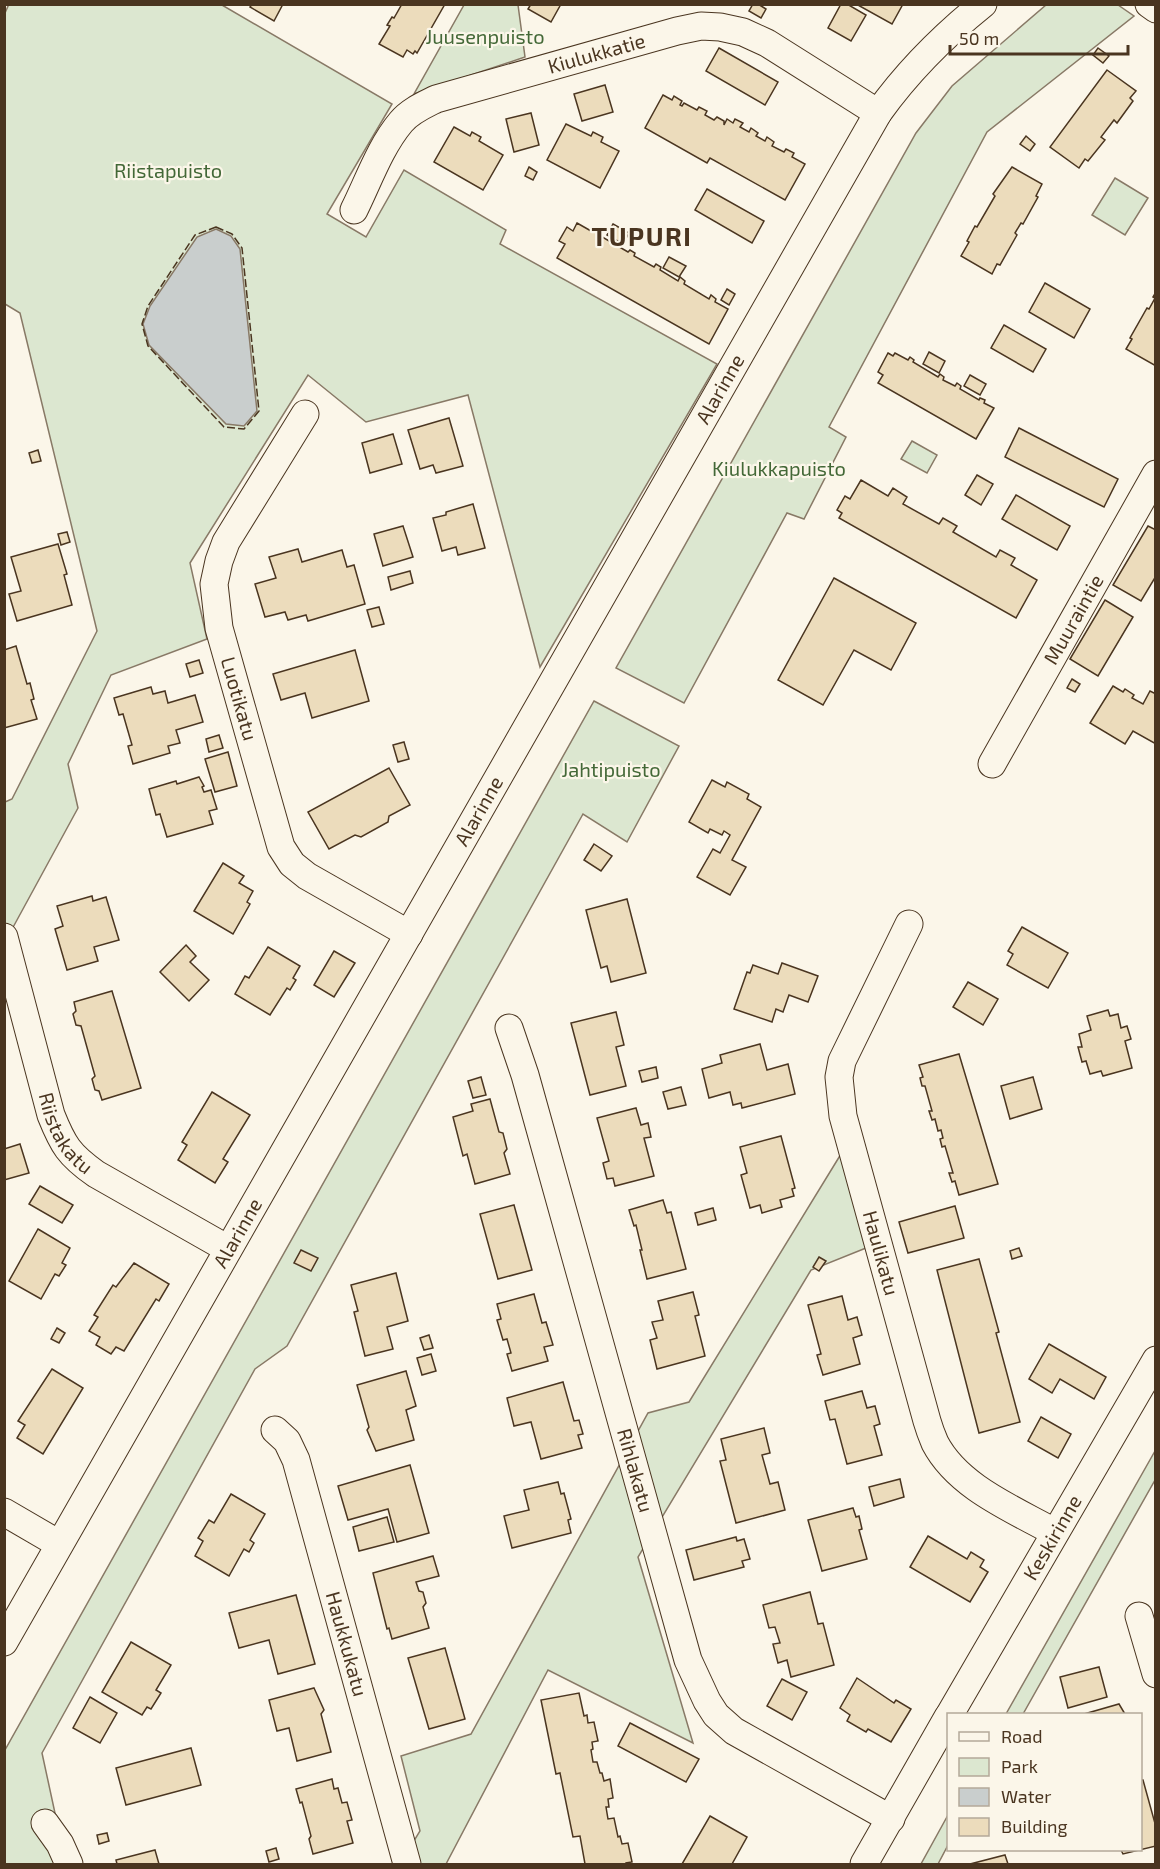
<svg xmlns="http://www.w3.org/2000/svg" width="1160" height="1869" viewBox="0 0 1160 1869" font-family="'Exo 2',sans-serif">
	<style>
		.green { fill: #dce7d0; stroke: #887966; stroke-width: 1.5 }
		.water { fill: #c9cecd; stroke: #887966; stroke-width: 1.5 }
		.building { fill: #ecdcbc; stroke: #4a3520; stroke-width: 1.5 }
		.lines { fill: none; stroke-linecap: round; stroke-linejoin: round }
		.minor-casing { stroke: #4a3520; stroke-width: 29 }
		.minor { stroke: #fbf6e9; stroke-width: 27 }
		.fence { stroke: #4a3520; stroke-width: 1.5; stroke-dasharray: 8 3; stroke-linecap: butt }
		.labels { text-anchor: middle; stroke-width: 4.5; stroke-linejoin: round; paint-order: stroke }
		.park-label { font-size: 20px; fill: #436837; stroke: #fbf6e9 }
		.street-label { font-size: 20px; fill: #4a3520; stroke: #fbf6e9 }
		.district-label { font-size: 26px; font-weight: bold; letter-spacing: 1.5px; fill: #4a3520; stroke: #fbf6e9 }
	</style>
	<rect width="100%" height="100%" fill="#fbf6e9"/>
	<g class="green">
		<path d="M9,4L222,5L392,104L327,214L366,237L404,170L506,230L500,244L717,364L540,667L468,395L366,422L308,375L190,563L207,639L111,675L68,764L78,808L5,942V802L12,799L97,631L20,313L5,304V13Z"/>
		<path d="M464,5H518L525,57L414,94Z"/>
		<path d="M1046,5H1118L1134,16L987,132L829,427L846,437L804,519L787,513L684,703L616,668L916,133L952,86Z"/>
		<path d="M1115,178L1148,198L1125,235L1092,215Z"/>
		<path d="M912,441L937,455L927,473L901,459Z"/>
		<path d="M594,701L679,746L627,842L583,814L287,1346L255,1369L42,1753L66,1864H5V1750Z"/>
		<path d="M841,1154L866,1248L811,1270L638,1557L693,1743L548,1670L446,1864H400L420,1831L401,1756L471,1734L648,1413L689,1402Z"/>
		<path d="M1155,1451V1480L1023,1714H1006Z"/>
		<path d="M948,1815V1845L938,1864H921Z"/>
	</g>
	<path class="water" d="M216,229L231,236L240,249L257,411L244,426L226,424L149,345L143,324L150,306L197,237Z"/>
	<g class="building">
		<path d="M252,4H283L274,21L250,7Z"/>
		<path d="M402,4H445L417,53L415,51L413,54L407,50L403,57L379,44L390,26L387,25L392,17L394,18Z"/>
		<path d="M531,4H561L551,22L528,9Z"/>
		<path d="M753,4H758L766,9L761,18L749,11Z"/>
		<path d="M841,4H847L866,15L851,41L828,28Z"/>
		<path d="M856,4H903L892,24Z"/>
		<path d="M719,48L778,82L765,105L706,71Z"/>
		<path d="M1098,48L1109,56L1103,63L1093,55Z"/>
		<path d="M1107,70L1136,91L1130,98L1133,101L1117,123L1114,120L1101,137L1105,140L1088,161L1085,159L1079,168L1050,147Z"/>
		<path d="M605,85L613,112L582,121L574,94Z"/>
		<path d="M663,95L672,100L674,96L682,101L680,105L682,106L684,103L697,110L699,107L707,111L705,115L714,120L717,117L724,121V125L727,119L733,123L735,119L743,123L740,127L749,132L751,128L758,133L756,136L765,141L767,137L774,142L772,146L784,152L786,149L794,153L792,157L805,164L785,200L710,158L707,163L645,128Z"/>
		<path d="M531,113L539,145L514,152L506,119Z"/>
		<path d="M566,124L591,136L593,132L603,137L601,142L619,151L600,188L547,160Z"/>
		<path d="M454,127L470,136L472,132L481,137L479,141L503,155L483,190L434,162Z"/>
		<path d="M1026,136L1035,144L1030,151L1020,144Z"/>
		<path d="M529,167L537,172L533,180L525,176Z"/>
		<path d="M1012,167L1042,184L1036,196L1038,197L1023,224L1021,223L1015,233L1017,235L1000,265L997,264L992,274L961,256L969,242L967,241L975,226L977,227L995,196L993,194Z"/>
		<path d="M707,189L764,221L752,243L695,210Z"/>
		<path d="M577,223L591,231L593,229L598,232L597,234L628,252L630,250L635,253L634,256L654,267L656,264L661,267L660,270L678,281L680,277L685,281L684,284L709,299L711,295L716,299L715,302L728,309L709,344L557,258L565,244L559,241L567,227L573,231Z"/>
		<path d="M613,224L629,233L623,244L607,235Z"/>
		<path d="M669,257L686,266L679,277L663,268Z"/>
		<path d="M1045,283L1090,309L1074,338L1029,312Z"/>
		<path d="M727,289L735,294L729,305L721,300Z"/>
		<path d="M1156,292V366L1126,349L1132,339L1130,338L1147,308L1149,309L1155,298L1153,297Z"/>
		<path d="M1004,325L1046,349L1033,372L991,348Z"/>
		<path d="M929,352L945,361L939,373L923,364Z"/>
		<path d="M888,353L893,356L895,353L908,360L910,357L914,360L913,362L938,377L940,374L944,377L943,380L955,386L957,383L961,386L960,389L979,400L980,398L985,400L984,403L994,408L976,439L878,383L883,375L878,372Z"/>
		<path d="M970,375L986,384L980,395L964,386Z"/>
		<path d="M449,418L463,466L436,473L433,465L420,469L408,430Z"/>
		<path d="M1019,428L1118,479L1104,507L1005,457Z"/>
		<path d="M393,434L402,464L370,473L362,443Z"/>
		<path d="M38,450L41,461L32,463L29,453Z"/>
		<path d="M977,475L993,484L981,505L965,495Z"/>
		<path d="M861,480L888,496L893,488L907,497L903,504L939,524L943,518L957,526L953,532L996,557L1000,550L1015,558L1011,565L1037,580L1016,618L839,518L842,513L837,510L845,496L850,499Z"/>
		<path d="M1016,495L1070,526L1057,550L1002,519Z"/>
		<path d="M473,504L485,548L458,555L456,547L442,551L433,518L446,515V512Z"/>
		<path d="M403,526L413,557L383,566L374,534Z"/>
		<path d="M1148,526L1156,530V576L1141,601L1113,585Z"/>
		<path d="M67,532L70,542L61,545L58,534Z"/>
		<path d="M58,544L67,574L64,575L72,605L17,621L9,594L21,591L11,557Z"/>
		<path d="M298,549L302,562L342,550L347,567L354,565L365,604L308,621L306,615L288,620L285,612L265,617L255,584L276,578L269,557Z"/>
		<path d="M410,571L413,583L391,590L388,577Z"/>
		<path d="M834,578L916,623L891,670L854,650L823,705L778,680Z"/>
		<path d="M1105,600L1133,617L1098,676L1070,659Z"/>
		<path d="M379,607L384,624L372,627L367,610Z"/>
		<path d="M16,646L27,684L30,683L34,699L31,700L37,719L4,728V650Z"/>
		<path d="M355,650L369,701L312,718L305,693L281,700L273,674Z"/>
		<path d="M199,660L203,673L190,677L186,664Z"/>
		<path d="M1072,679L1080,684L1075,692L1067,688Z"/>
		<path d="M1113,686L1123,692L1125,689L1134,695L1132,698L1143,704L1150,691L1156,694V744L1133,731L1125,744L1090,723Z"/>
		<path d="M151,687L153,694L165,691L168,703L195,695L203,722L176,730L180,743L168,746L170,753L133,764L128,746L132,745L123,714L119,715L114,698Z"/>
		<path d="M219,735L223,748L209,752L206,739Z"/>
		<path d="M404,742L409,759L398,762L393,745Z"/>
		<path d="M228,752L237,786L215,792L205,759Z"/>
		<path d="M389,768L410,805L389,816L388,822L361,837L355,835L329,849L308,812Z"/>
		<path d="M199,777L204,786L202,787L204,792L211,790L217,809L209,811L213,824L167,837L160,814L156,815L149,789L176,781L177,784Z"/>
		<path d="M712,780L725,787L727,782L749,794L747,799L761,807L732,860L746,867L730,895L697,877L713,849L720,853L730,835L724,831L722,835L710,829L708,833L689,822Z"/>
		<path d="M594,844L612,856L601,871L584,860Z"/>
		<path d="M223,863L244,876L239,883L253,891L247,902L250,904L233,934L194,911Z"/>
		<path d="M92,896L93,901L106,897L119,940L94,947L98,961L67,970L55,929L63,926L57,906Z"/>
		<path d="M627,899L646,973L611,982L607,966L601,968L586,910Z"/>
		<path d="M1022,927L1068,953L1048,988L1007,965L1013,954L1008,951Z"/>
		<path d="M186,945L196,956L190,962L209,980L189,1001L160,972Z"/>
		<path d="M268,947L300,966L293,978L296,980L290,990L287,988L270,1015L235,994L245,976L249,978Z"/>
		<path d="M334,951L355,963L334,997L314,985Z"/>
		<path d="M782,963L818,976L808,1002L789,995L783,1012L776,1009L772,1022L734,1009L747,972L750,973L753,965L778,974Z"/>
		<path d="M968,982L998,999L983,1025L953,1007Z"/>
		<path d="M112,991L141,1088L102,1100L99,1091L95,1090L92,1079L95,1076L81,1026L76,1025L73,1014L76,1011L74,1002Z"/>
		<path d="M1108,1010L1110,1016L1118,1014L1121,1028L1127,1026L1131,1039L1125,1041L1132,1068L1103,1076L1101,1071L1090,1074L1086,1061L1082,1062L1078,1047H1082L1079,1034L1091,1030L1087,1016Z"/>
		<path d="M616,1012L624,1045L616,1047L626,1086L590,1095L571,1023Z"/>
		<path d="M760,1044L767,1070L788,1064L795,1094L742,1108L741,1103L733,1105L730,1092L709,1098L702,1069L722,1063L720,1055Z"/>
		<path d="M959,1054L998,1184L959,1195L955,1181L952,1182L949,1173H953L945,1146L942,1147L940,1139L943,1138L941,1130L938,1131L935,1119L932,1120L929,1111H932L925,1086H922L920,1078L923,1077L919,1065Z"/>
		<path d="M656,1067L658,1078L642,1082L639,1071Z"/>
		<path d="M481,1077L486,1095L473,1098L468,1081Z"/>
		<path d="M1033,1077L1042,1109L1010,1119L1001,1086Z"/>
		<path d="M681,1087L686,1105L668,1109L663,1092Z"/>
		<path d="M212,1092L250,1115L223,1159L228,1162L215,1183L178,1160L187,1145L182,1142Z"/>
		<path d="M490,1099L499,1132L503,1133L507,1149L504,1153L510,1174L475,1184L467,1154L463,1156L453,1117L473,1111L471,1104Z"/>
		<path d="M636,1108L641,1125L648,1123L651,1137L644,1138L654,1176L615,1186L613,1178L607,1179L603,1163L609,1161L597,1118Z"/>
		<path d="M781,1136L795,1188L792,1189L794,1196L780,1200L782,1207L762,1213L760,1205L750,1208L741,1175L747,1173L740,1147Z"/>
		<path d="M20,1144L29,1173L4,1180V1149Z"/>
		<path d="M40,1186L73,1205L62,1223L29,1204Z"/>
		<path d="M663,1200L667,1213L671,1212L686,1269L647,1279L640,1250H642L636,1225L634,1226L629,1210Z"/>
		<path d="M514,1205L532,1270L498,1279L480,1214Z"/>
		<path d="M955,1206L964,1238L908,1253L899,1222Z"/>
		<path d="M713,1208L716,1220L698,1225L695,1213Z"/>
		<path d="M38,1229L70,1248L62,1263L66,1265L59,1276L55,1274L41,1299L9,1281Z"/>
		<path d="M1019,1248L1022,1256L1012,1259L1010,1251Z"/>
		<path d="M301,1250L318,1258L311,1271L294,1263Z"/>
		<path d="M819,1257L826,1261L819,1271L813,1267Z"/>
		<path d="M979,1259L999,1332L996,1333L1020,1422L979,1433L937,1270Z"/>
		<path d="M134,1263L169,1284L159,1301L156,1299L124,1351L116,1347L111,1354L96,1345L100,1337L89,1331L98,1317L94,1315L113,1285L116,1287Z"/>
		<path d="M396,1273L408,1321L387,1327L393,1349L365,1356L354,1312L358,1311L351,1285Z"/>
		<path d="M693,1292L699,1315L695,1316L705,1356L657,1369L650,1340L657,1338L652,1322L663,1320L658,1301Z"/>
		<path d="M534,1294L542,1323L546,1322L553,1345L544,1347L548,1361L512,1371L507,1354L511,1353L507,1339L503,1340L497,1320L501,1319L497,1304Z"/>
		<path d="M842,1296L848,1320L857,1317L862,1335L853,1338L860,1364L823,1375L817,1355L821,1354L808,1305Z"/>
		<path d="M57,1328L65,1333L59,1343L51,1339Z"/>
		<path d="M429,1335L433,1348L424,1350L420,1338Z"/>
		<path d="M1049,1344L1106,1377L1094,1399L1060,1379L1052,1393L1029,1379Z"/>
		<path d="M431,1354L436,1371L422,1375L417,1358Z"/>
		<path d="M52,1369L83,1388L43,1454L17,1438L25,1425L18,1421Z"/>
		<path d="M406,1371L416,1406L406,1410L414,1440L376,1451L367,1430L369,1427L357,1385Z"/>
		<path d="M563,1382L574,1421L579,1420L583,1434L578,1435L582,1448L541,1459L531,1422L514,1426L507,1398Z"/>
		<path d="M862,1391L867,1408L875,1406L880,1424L874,1426L882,1455L847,1464L835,1419L830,1420L825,1401Z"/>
		<path d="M1041,1417L1071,1434L1058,1458L1028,1441Z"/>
		<path d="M764,1428L770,1453L762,1455L770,1484L778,1482L785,1510L736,1523L720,1461L726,1460L721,1439Z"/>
		<path d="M410,1465L429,1533L397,1542L388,1509L348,1520L338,1486Z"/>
		<path d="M900,1479L904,1497L874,1506L869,1487Z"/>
		<path d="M558,1482L561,1494L564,1493L571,1519L568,1520L571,1533L512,1548L504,1516L529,1510L524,1490Z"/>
		<path d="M231,1494L265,1514L250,1540L254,1543L249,1552L244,1549L229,1576L195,1556L203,1541L198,1538L209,1520L214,1523Z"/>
		<path d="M853,1508L856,1517L859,1516L862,1529L859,1530L867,1559L822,1571L808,1520Z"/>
		<path d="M387,1517L394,1542L359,1551L353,1527Z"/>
		<path d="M928,1536L967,1559L971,1552L984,1560L980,1567L988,1572L970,1602L910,1567Z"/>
		<path d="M736,1537L737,1541L744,1539L750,1559L742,1561L744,1567L694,1580L686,1550Z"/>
		<path d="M433,1556L439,1576L416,1582L419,1591L423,1592L426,1603L423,1607L429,1628L392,1639L389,1628L387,1629L373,1573Z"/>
		<path d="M810,1592L818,1624L823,1623L834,1665L791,1677L787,1660L778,1663L773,1644L780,1643L775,1627L769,1628L763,1605Z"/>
		<path d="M296,1595L315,1664L278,1674L269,1640L239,1648L229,1613Z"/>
		<path d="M131,1642L171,1665L156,1690L161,1693L151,1709L147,1707L142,1715L102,1692Z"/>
		<path d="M445,1648L465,1719L429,1729L408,1658Z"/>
		<path d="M1099,1667L1107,1697L1068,1708L1060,1677Z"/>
		<path d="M857,1678L894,1703L896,1700L911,1709L891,1742L868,1729L866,1732L847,1721L850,1715L840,1708Z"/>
		<path d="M782,1679L807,1692L792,1720L767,1706Z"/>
		<path d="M314,1688L324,1710L321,1714L331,1752L297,1761L289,1728L277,1731L269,1700Z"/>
		<path d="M579,1693L584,1716L587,1715L588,1723L594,1722L598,1741L592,1742L593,1749L591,1750L593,1762H597L600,1773H602L604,1781L610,1779L613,1798L608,1799L609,1807H606L608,1819L614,1818L618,1837L620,1836L622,1844L628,1843L632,1862L626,1863V1864H585L580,1836L573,1837L560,1773L556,1774L541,1700Z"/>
		<path d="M90,1697L117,1713L100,1743L73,1728Z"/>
		<path d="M1119,1704L1125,1714H1084Z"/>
		<path d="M630,1723L699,1759L686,1782L618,1746Z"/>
		<path d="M191,1748L201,1785L126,1805L116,1768Z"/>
		<path d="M332,1779L334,1789L338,1788L342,1803L347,1802L352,1820L347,1821L353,1843L313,1854L309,1839L311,1836L302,1802L300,1803L296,1789Z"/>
		<path d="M1140,1780H1143L1156,1827V1846L1123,1854L1121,1850H1140Z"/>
		<path d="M710,1816L747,1837L732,1864H682Z"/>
		<path d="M107,1833L109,1841L99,1844L97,1835Z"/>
		<path d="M276,1848L279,1859L269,1862L266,1851Z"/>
		<path d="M155,1850L159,1864H117L116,1860Z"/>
		<path d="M1005,1855L1008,1864H970Z"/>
	</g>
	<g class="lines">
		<defs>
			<g id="minor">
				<path d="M1149,4L1156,9"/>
				<path id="s1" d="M354,210C368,182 380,147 401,122C410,111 424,105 436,99L677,31L701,26L720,27L743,32L767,43L878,113"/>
				<path id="s2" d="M305,414L226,542L219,561L214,584L219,628L281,847L292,864L307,876L409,934"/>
				<path id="s3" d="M992,764L1156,474"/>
				<path id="s4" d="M909,924L842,1061L839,1077L843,1116L927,1421C929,1428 932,1436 935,1443C958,1487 1013,1509 1054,1532"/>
				<path id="s5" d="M4,937L51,1115C63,1145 69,1155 96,1174L228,1249"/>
				<path id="s6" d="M509,1028L525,1075L688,1660L707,1701L716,1715L734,1731L891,1819"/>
				<path id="s7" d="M275,1430L287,1441L296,1460L407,1864"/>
				<path d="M4,1512L59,1544"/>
				<path d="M1139,1616L1156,1674"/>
				<path id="s8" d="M4,1642L878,113C908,71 942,37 983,4"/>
				<path id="s9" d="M950,1714L1156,1360"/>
				<path d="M45,1823L60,1844L69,1864"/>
				<path d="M864,1864L948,1717"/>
			</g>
		</defs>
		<use href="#minor" class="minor-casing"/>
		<use href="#minor" class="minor"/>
		<path class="fence" d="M216,227L232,234L242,248L259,411L244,429L224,427L148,346L142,324L148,306L195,235Z"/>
	</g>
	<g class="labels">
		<g class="park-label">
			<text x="485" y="44">Juusenpuisto</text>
			<text x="168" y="178">Riistapuisto</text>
			<text x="779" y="476">Kiulukkapuisto</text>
			<text x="611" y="777">Jahtipuisto</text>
		</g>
		<g class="street-label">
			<text dy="7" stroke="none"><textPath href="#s1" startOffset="309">Kiulukkatie</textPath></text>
			<text dy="7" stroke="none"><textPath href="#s8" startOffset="1443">Alarinne</textPath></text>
			<text dy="7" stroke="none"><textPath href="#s3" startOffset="166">Muuraintie</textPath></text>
			<text dy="7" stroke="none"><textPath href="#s2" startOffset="312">Luotikatu</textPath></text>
			<text dy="7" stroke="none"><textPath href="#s8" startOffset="957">Alarinne</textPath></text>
			<text dy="7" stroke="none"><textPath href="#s5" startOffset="207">Riistakatu</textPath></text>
			<text dy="7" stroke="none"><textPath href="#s8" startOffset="471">Alarinne</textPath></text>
			<text dy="7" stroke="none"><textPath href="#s4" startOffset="350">Haulikatu</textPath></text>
			<text dy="7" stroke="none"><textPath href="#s6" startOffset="460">Rihlakatu</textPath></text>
			<text dy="7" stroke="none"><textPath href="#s9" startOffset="204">Keskirinne</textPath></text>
			<text dy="7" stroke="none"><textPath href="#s7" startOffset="228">Haukkukatu</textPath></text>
		</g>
		<g class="district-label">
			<text x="642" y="246">TUPURI</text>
		</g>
	</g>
	<rect width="1160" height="1869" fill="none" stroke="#4a3520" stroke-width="12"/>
	<rect x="947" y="1713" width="195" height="138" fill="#fbf6e9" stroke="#b4a999" stroke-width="1.5"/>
	<rect x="959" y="1732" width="30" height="9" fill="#fbf6e9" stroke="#b4a999" stroke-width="1.5"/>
	<text x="1001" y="1743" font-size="18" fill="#4a3520">Road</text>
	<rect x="959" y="1758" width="30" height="18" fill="#dce7d0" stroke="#b4a999" stroke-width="1.5"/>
	<text x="1001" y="1773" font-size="18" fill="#4a3520">Park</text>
	<rect x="959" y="1788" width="30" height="18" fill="#c9cecd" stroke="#b4a999" stroke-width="1.5"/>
	<text x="1001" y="1803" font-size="18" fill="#4a3520">Water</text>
	<rect x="959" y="1818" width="30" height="18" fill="#ecdcbc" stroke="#b4a999" stroke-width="1.5"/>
	<text x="1001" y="1833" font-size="18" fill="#4a3520">Building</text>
	<path d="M950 45v9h178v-9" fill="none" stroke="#4a3520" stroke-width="3"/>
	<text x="959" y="45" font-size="18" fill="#4a3520" stroke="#fbf6e9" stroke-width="4.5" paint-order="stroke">50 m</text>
</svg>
